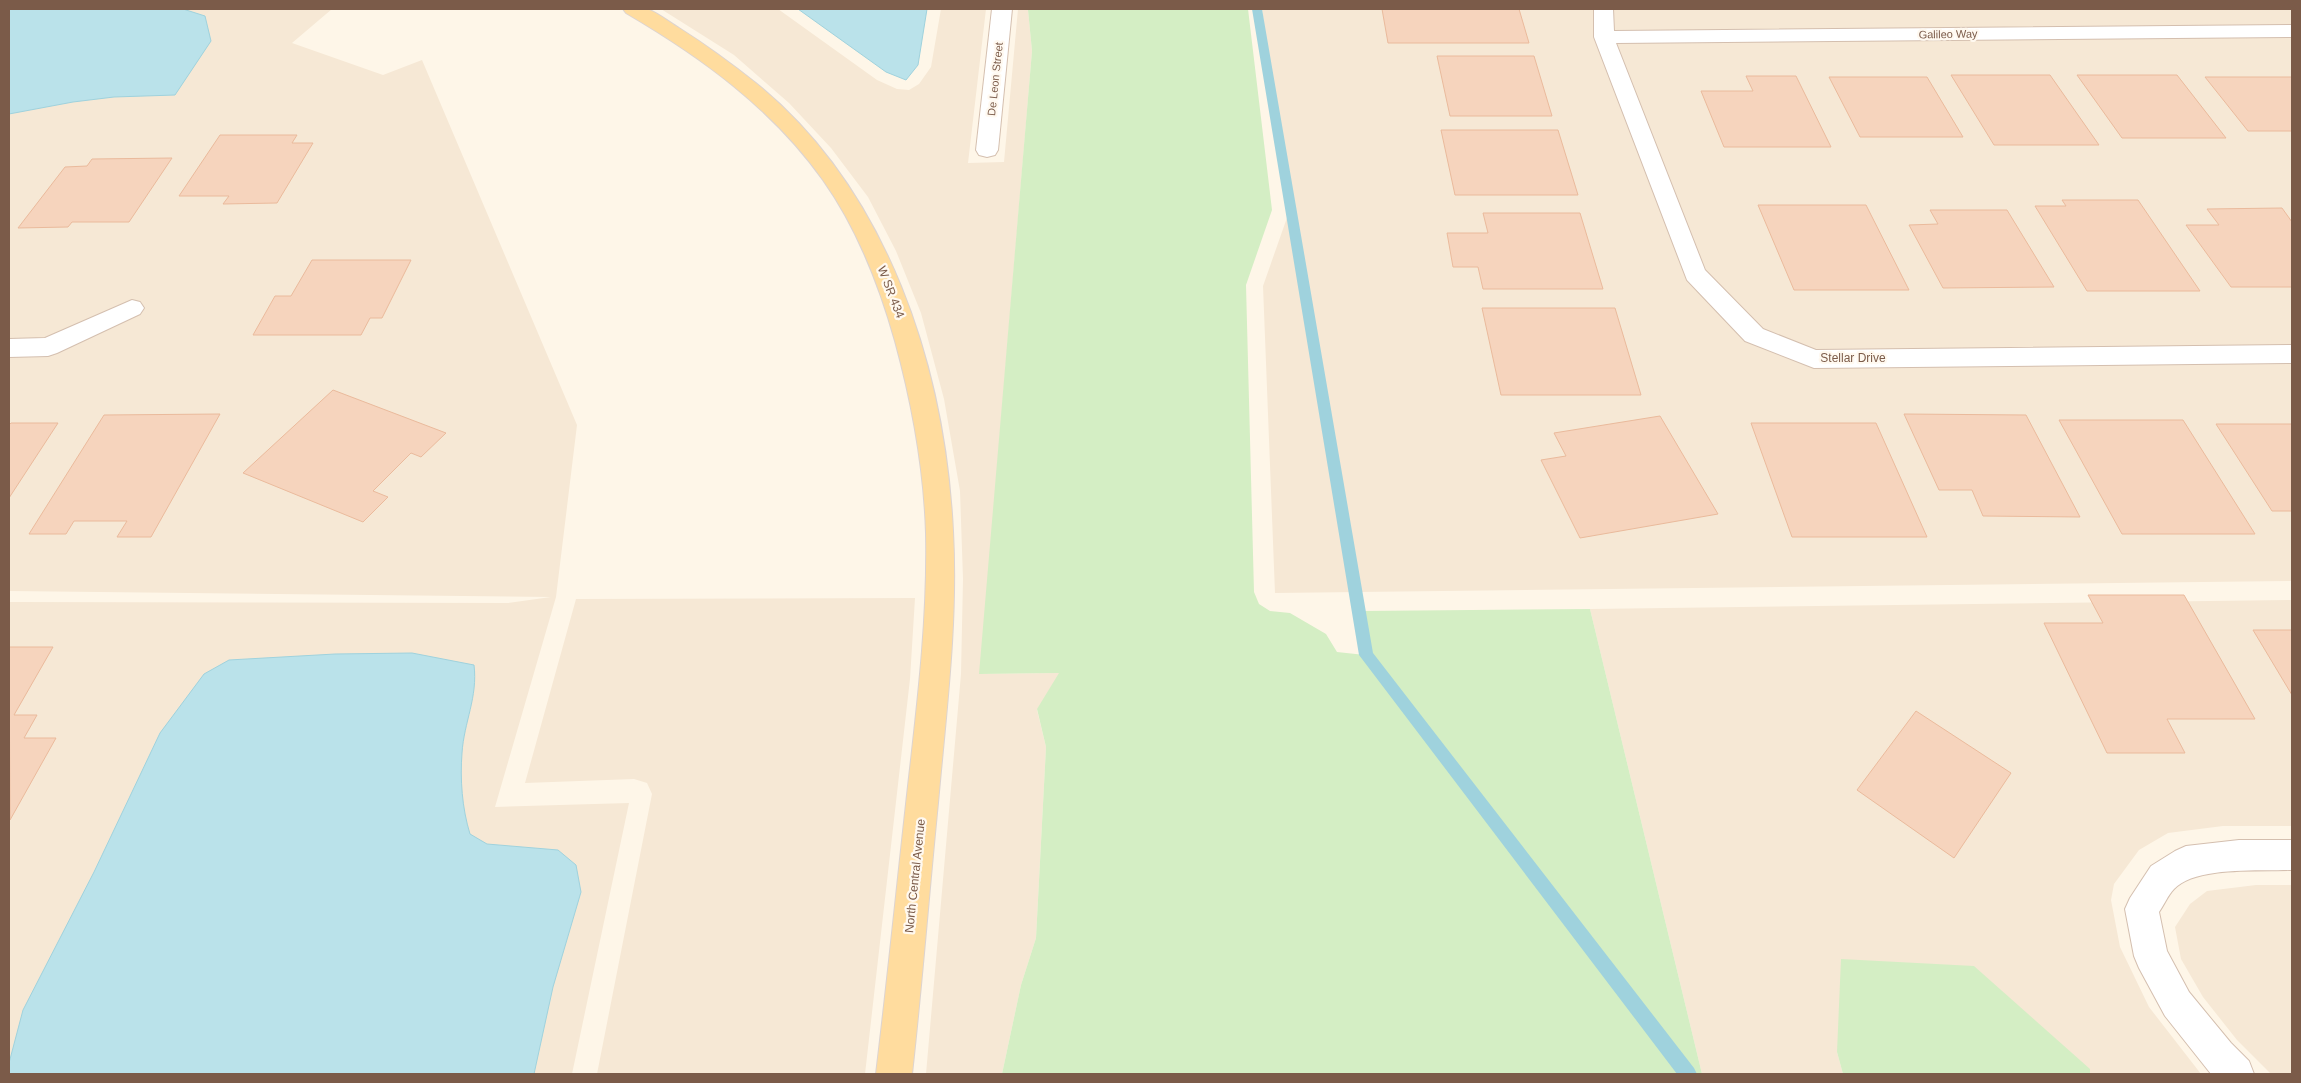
<svg xmlns="http://www.w3.org/2000/svg" width="2301" height="1083" viewBox="0 0 2301 1083" font-family="Arial,sans-serif">
	<style>
		.residential { fill: #f6e8d5 }
		.green { fill: #d4eec4 }
		.water { fill: #bae2ea; stroke: #9fd2dd }
		.lines { fill: none; stroke-linecap: round; stroke-linejoin: round }
		.stream { fill: #9fd2dd; fill-rule: evenodd }
		.building { fill: #f6d4bd; stroke: #eaba9c }
		.minor-casing { stroke: #d4bfaf; stroke-width: 2 }
		.primary-casing { stroke: #ddd4d0; stroke-width: 2 }
		.minor { fill: #fff; fill-rule: evenodd }
		.primary { fill: #ffdc9e; fill-rule: evenodd }
		.labels { text-anchor: middle; stroke-width: 4.5; stroke-linejoin: round; paint-order: stroke }
		.far-street-label { font-size: 11px; fill: #7b5b49; stroke: #fff9f0 }
		.street-label { font-size: 12px; fill: #7b5b49; stroke: #fff9f0 }
	</style>
	<rect width="100%" height="100%" fill="#fef6e8"/>
	<g class="residential">
		<path d="M9,9H332L292,43L383,75L422,60L577,425L556,597L495,807L629,803L572,1074H9V602L508,603L551,597L9,591Z"/>
		<path d="M661,9H778L877,80L897,89L909,90L919,84L931,67L941,9H986L968,163L1004,162L1018,9H1030L1028,10L1032,51L980,674L1060,673L1037,710L1046,747L1036,938L1021,985L1002,1074H926L961,674L963,579L960,491L944,399L921,313L896,251L868,197L831,148L789,103L734,55Z"/>
		<path d="M1262,9H2292V581L1275,593L1263,286L1289,212Z"/>
		<path d="M915,598L910,679L865,1074H597L652,794L647,783L634,779L525,783L576,599Z"/>
		<path d="M2292,600V826H2223L2168,833L2139,850L2114,884L2111,900L2120,947L2149,1007L2201,1074H2090V1069L1837,1052L1843,1074H1702L1590,609Z"/>
		<path d="M2256,885H2292V1074H2271L2237,1040L2203,997L2181,959L2175,927L2190,904L2207,891Z"/>
	</g>
	<g class="green">
		<path d="M1030,9H1248L1272,210L1246,285L1254,592L1259,604L1270,611L1290,613L1326,634L1337,652L1365,655L1361,611L1590,609L1702,1074H1002L1021,985L1036,938L1046,747L1037,709L1059,673L979,674L1032,51L1028,10Z"/>
		<path d="M1841,959L1974,966L2090,1069V1074H1843L1837,1052Z"/>
	</g>
	<g class="water">
		<path d="M9,9H183L205,16L211,41L175,95L114,97L73,102L9,114Z"/>
		<path d="M798,9H927L918,65L906,80L886,72Z"/>
		<path d="M412,653L474,665C478,697 464,722 462,753C460,779 462,808 470,834L487,844L558,850L576,865L581,892L553,987L534,1074H9V1063L23,1010L94,872L160,733L204,674L229,660L335,654Z"/>
	</g>
	<g class="lines">
		<path class="stream" d="M1252,9H1262L1373,653L1694,1068L1697,1074H1677L1359,655Z"/>
	</g>
	<g class="building">
		<path d="M1382,9H1519L1529,43H1388Z"/>
		<path d="M1437,56H1534L1552,116H1450Z"/>
		<path d="M1951,75H2050L2099,145H1994Z"/>
		<path d="M2077,75H2177L2226,138H2122Z"/>
		<path d="M1746,76H1796L1831,147H1724L1701,91H1753Z"/>
		<path d="M1829,77H1927L1963,137H1860Z"/>
		<path d="M2205,77H2292V131H2248Z"/>
		<path d="M1441,130H1558L1578,195H1455Z"/>
		<path d="M220,135H297L292,143H313L277,203L223,204L229,196H179Z"/>
		<path d="M172,158L129,222H72L68,227L18,228L65,167L87,166L92,159Z"/>
		<path d="M2062,200H2138L2200,291H2087L2035,206H2066Z"/>
		<path d="M1758,205H1866L1909,290H1794Z"/>
		<path d="M2282,208L2292,222V287H2231L2186,225H2219L2207,209Z"/>
		<path d="M1930,210H2007L2054,287L1943,288L1909,225L1938,224Z"/>
		<path d="M1483,213H1580L1603,289H1483L1478,267H1453L1447,233H1488Z"/>
		<path d="M312,260H411L382,318H370L361,335H253L275,296H291Z"/>
		<path d="M1482,308H1615L1641,395H1501Z"/>
		<path d="M333,390L446,433L421,457L411,453L373,491L388,497L363,522L243,473Z"/>
		<path d="M220,414L151,537H117L127,521H74L66,534H29L104,415Z"/>
		<path d="M1904,414L2026,415L2080,517L1983,516L1972,490H1939Z"/>
		<path d="M1660,416L1718,514L1580,538L1541,460L1566,456L1554,433Z"/>
		<path d="M2059,420H2183L2255,534H2122Z"/>
		<path d="M11,423H58L9,498V425Z"/>
		<path d="M1751,423H1876L1927,537H1792Z"/>
		<path d="M2216,424H2292V511H2272Z"/>
		<path d="M2088,595H2184L2255,719H2167L2185,753H2107L2044,623H2103Z"/>
		<path d="M2253,630H2292V695Z"/>
		<path d="M9,647H53L14,715H37L24,738H56L10,820Z"/>
		<path d="M1916,711L2011,773L1954,858L1857,790Z"/>
	</g>
	<g class="lines">
		<defs>
			<g id="minor">
				<path d="M992,9H1012L998,150L995,155L987,157L979,155L976,150Z"/>
				<path d="M1594,9H1613L1614,31L2292,25V37L1616,43L1705,270L1763,329L1816,350L2292,345V363L1814,368L1745,341L1687,280L1594,37Z"/>
				<path d="M132,300L140,302L144,308L140,314L57,353L48,356L9,357V339L45,338Z"/>
				<path d="M2239,840H2292V870C2262,871 2195,866 2174,889C2168,895 2164,905 2159,912L2167,951L2189,992L2231,1043L2249,1061L2254,1074H2211L2165,1016L2139,968L2134,956L2125,909L2130,898L2151,866L2175,851L2186,846Z"/>
			</g>
			<path id="primary" d="M623,9C630,9 641,7 647,9C658,13 669,22 679,28C706,45 732,64 757,84C888,191 945,368 953,531C958,622 946,713 938,803C929,893 922,984 912,1074H876C887,984 896,894 906,804C916,714 928,624 926,533C924,469 912,403 895,341C879,284 857,228 823,180C772,108 701,57 626,13Z"/>
		</defs>
		<use href="#minor" class="minor-casing"/>
		<use href="#primary" class="primary-casing"/>
		<use href="#minor" class="minor"/>
		<use href="#primary" class="primary"/>
	</g>
	<g class="labels">
		<g class="far-street-label">
			<text transform="translate(1948 34) rotate(-1)" y="4">Galileo Way</text>
			<text transform="translate(995 79) rotate(-84)" y="4">De Leon Street</text>
		</g>
		<g class="street-label">
			<text transform="translate(891 292) rotate(69)" y="4">W SR 434</text>
			<text x="1853" y="362">Stellar Drive</text>
			<text transform="translate(915 876) rotate(-84)" y="4">North Central Avenue</text>
		</g>
	</g>
	<rect width="2301" height="1083" fill="none" stroke="#7b5b49" stroke-width="20"/>
</svg>
